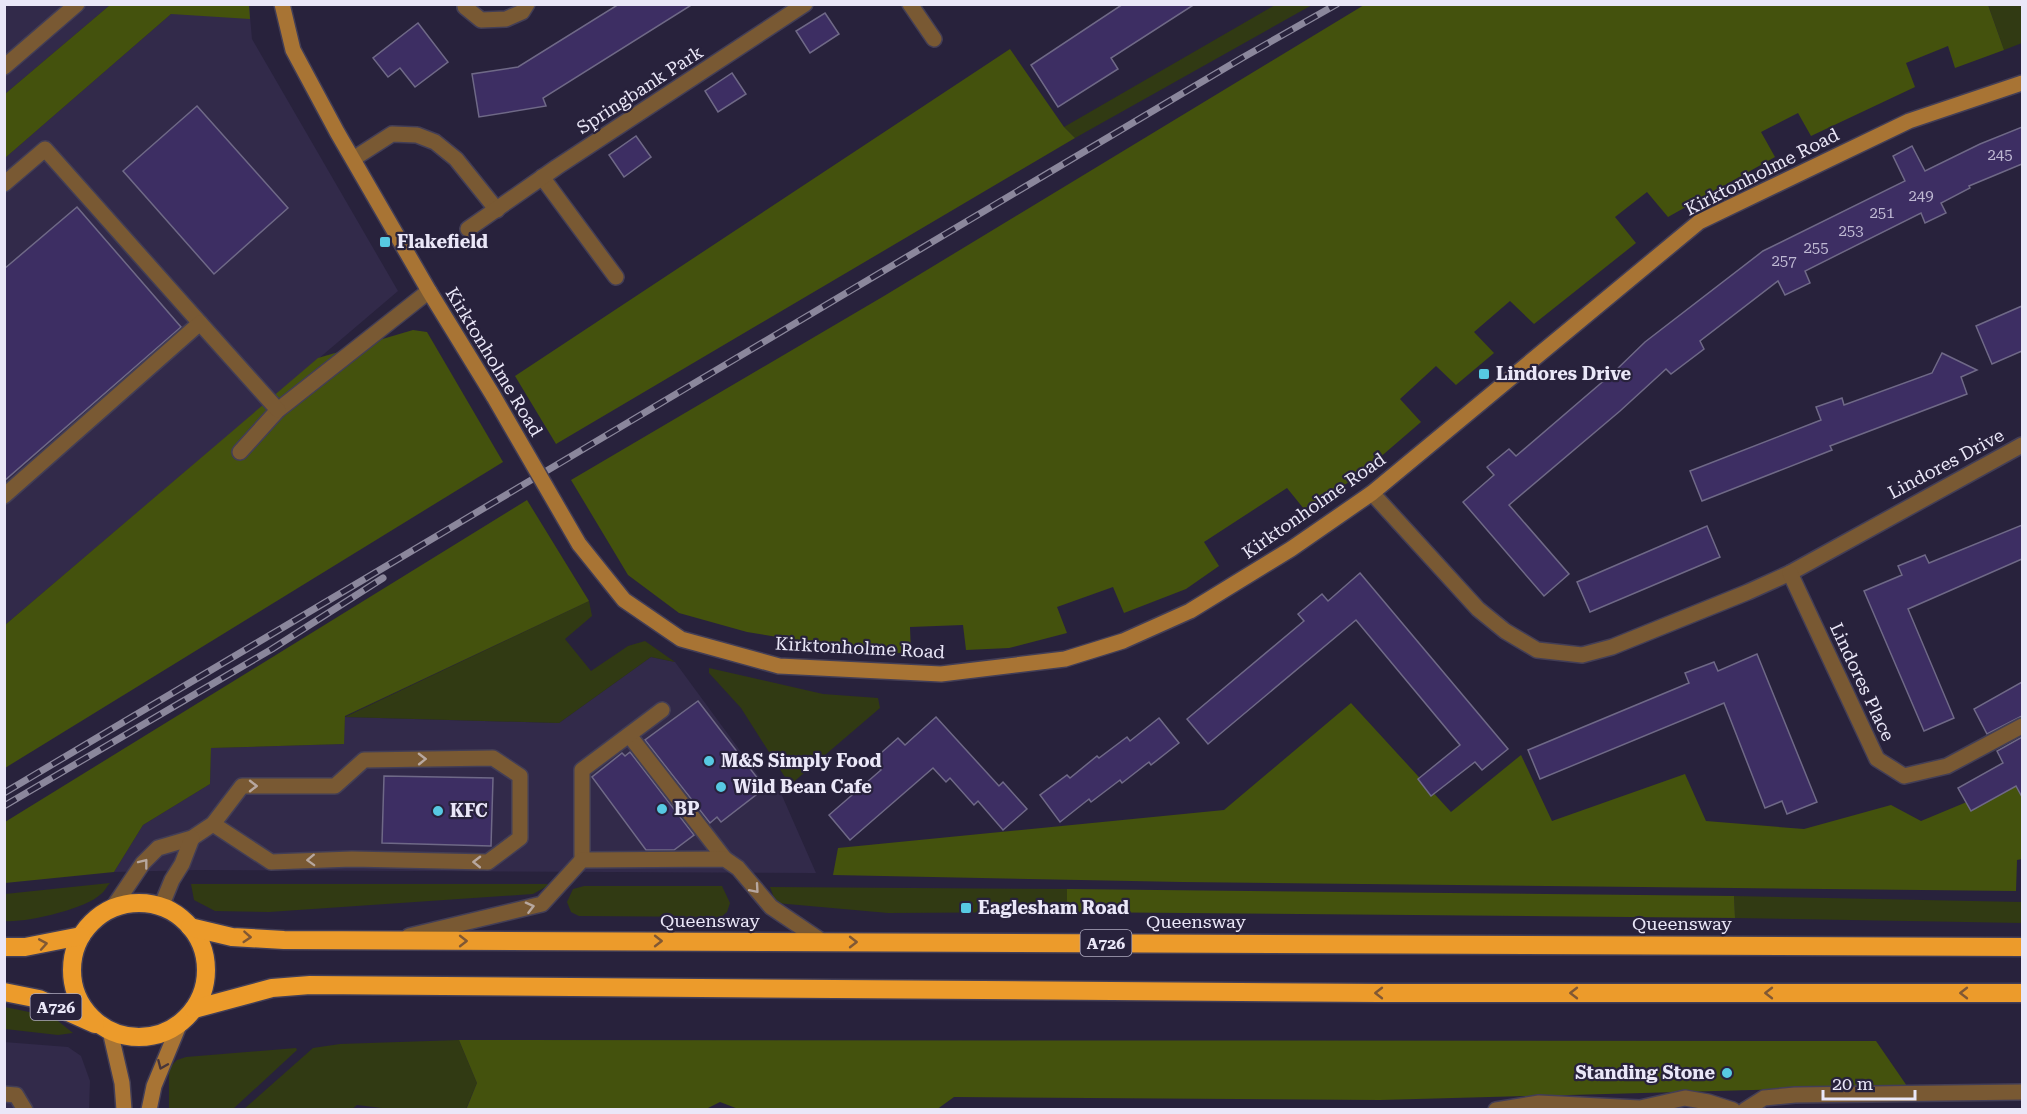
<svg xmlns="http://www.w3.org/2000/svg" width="2027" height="1114" viewBox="0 0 2027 1114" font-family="'Roboto Serif',serif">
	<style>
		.built { fill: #322a4a }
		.green { fill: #313a13 }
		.forest { fill: #44520d }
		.building { fill: #3d2e63; stroke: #6f6987; stroke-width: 1.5 }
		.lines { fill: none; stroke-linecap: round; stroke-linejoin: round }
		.lane-casing { stroke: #433e56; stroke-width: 18 }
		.street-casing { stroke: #433e56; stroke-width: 18 }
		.secondary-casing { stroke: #433e56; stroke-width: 18 }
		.highway-casing { stroke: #433e56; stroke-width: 21 }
		.lane { stroke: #795933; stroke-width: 15 }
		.street { stroke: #795933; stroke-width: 15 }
		.secondary { stroke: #a87434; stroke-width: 15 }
		.highway { stroke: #ec9b2b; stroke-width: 18 }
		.rail-casing { stroke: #8b879c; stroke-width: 7 }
		.rail { stroke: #28223c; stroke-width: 4.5; stroke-dasharray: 14; stroke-linecap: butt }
		.secondary-bridge-casing { stroke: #433e56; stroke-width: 18; stroke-linecap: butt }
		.secondary-bridge { stroke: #a87434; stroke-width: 15 }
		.oneway { stroke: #b7a79f }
		.oneway2 { stroke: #805834 }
		.oneway3 { stroke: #48363a }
		.poi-dot { fill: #57c9e2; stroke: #28223c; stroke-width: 2 }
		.labels { text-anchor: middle; stroke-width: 4.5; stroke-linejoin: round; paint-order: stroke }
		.number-label { font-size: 15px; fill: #bfb9d3 }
		.shield { fill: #28223c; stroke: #b0acc0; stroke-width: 1.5 }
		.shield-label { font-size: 16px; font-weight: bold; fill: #eae7f8 }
		.street-label { font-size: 18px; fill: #eae7f8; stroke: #28223c }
		.poi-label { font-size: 18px; font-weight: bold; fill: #eae7f8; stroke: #28223c; text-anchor: start }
	</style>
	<rect width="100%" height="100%" fill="#28223c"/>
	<g class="built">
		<path d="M5,5H110L5,94Z"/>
		<path d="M249,5L252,39L398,291L5,625V158L171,14Z"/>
		<path d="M651,657L675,662L766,786L780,791L816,873L198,870L114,872L143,825L210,784L211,748L343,744L345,717L559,723Z"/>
		<path d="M4,1042L68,1047L81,1056L90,1081L89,1109H5Z"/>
	</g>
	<g class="green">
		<path d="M1275,5H1312L1075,138L1064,127Z"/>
		<path d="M1988,5H2022V43L2004,50Z"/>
		<path d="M589,601L592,616L565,639L591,671L628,646L645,641L675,662L651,657L559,723L345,717Z"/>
		<path d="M709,668L823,694L878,698L880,708L790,785L741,708L709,673Z"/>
		<path d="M110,883C107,886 105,891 101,894C86,909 25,923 5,921V894Z"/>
		<path d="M191,884H551L533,894L269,912L215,911L194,900Z"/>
		<path d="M584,886H722L730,903L727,912L721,917L579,916L571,912L567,902L573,889Z"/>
		<path d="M770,887L1067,889V912L888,913L776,903Z"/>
		<path d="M1734,896L2022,902V923L1735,918Z"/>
		<path d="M5,1007L53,1017L73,1033L58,1035L5,1029Z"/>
		<path d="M459,1040L477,1083L466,1109L398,1110L357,1105L351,1110H243L313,1048L340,1044Z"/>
		<path d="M296,1048L297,1050L233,1109L169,1110V1068L177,1060L186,1057Z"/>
	</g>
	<g class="forest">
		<path d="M110,5H249L250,19L171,14L5,158V94Z"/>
		<path d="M1364,5H1988L2004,50L1955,68L1948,46L1906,63L1915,87L1811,136L1798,113L1761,132L1775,157L1668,217L1647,192L1615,217L1636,243L1534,324L1510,301L1474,332L1494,353L1456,385L1436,366L1400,399L1421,422L1356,478L1304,509L1287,488L1204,542L1219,566L1186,589L1124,613L1113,587L1057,607L1067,633L1009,648L966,650L963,625L910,627L911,654L847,648L747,632L679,613L628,575L571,480L884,296Z"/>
		<path d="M1010,49L1064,127L1075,138L556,444L515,376Z"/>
		<path d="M413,330L427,332L503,462L5,768V625L318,358Z"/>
		<path d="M527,500L589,601L345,716L344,744L211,748L210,784L143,825L114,872L5,883V822Z"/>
		<path d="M1351,703L1451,812L1521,755L1552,821L1685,774L1706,821L1804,829L1891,805L1921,821L2022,779V859L2017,860L2016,891L1182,882L833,875L838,848L1224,810Z"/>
		<path d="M1067,889L1734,896L1735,918L1067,912Z"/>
		<path d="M459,1040L1876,1041L1907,1086L1380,1100L954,1097L936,1110H741L720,1102L704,1110H466L477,1083Z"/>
	</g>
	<g class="building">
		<path d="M619,4H693L543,98L546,106L479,117L472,74L518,67Z"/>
		<path d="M1123,4H1195L1111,58L1118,69L1058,107L1031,65Z"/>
		<path d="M825,13L839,34L810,53L796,31Z"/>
		<path d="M418,23L448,62L415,87L400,68L388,77L373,58Z"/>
		<path d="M732,73L746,94L718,112L705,91Z"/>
		<path d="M197,106L288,208L214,274L123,171Z"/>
		<path d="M2022,127V164L1969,186L1970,188L1941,203L1946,213L1925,223L1921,213L1805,271L1810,283L1785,295L1778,281L1700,341L1704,349L1671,374L1666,369L1620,411L1509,505L1569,574L1544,596L1463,502L1494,475L1487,467L1509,449L1516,456L1614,372L1645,342L1763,251L1905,181L1893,156L1912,146L1925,171L1980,144Z"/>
		<path d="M636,136L651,157L624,177L609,155Z"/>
		<path d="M77,207L181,327L4,481V269Z"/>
		<path d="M2022,306V351L1992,364L1976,326Z"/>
		<path d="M1942,353L1977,370L1961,377L1967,394L1830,446L1832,450L1702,501L1690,471L1821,420L1816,407L1842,398L1844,405L1932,373Z"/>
		<path d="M2022,525V559L1908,609L1954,718L1924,731L1864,591L1902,575L1898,566L1925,555L1929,563Z"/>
		<path d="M1707,526L1720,557L1590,612L1577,582Z"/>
		<path d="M1360,573L1508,749L1482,770L1475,762L1431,796L1418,779L1460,745L1356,620L1208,744L1187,719L1304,621L1298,614L1322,594L1328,601Z"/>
		<path d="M1757,654L1817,802L1787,814L1782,801L1765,808L1724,703L1540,779L1528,750L1689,683L1685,673L1714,662L1718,671Z"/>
		<path d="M2022,682V716L1987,734L1974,709Z"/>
		<path d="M698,701L765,788L721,822L717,817L710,823L645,740Z"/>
		<path d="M936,717L999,786L1003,782L1027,809L1003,830L978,801L974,805L950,778L946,782L933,768L850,840L829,815L881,770L873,760L898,738L905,745Z"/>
		<path d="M1159,718L1179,743L1151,765L1149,762L1122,783L1120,780L1091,802L1089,799L1060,822L1040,795L1067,775L1070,778L1097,756L1099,758L1127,737L1130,741Z"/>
		<path d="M2022,737V797L2016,786L1971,811L1958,788L2003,763L1997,751Z"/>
		<path d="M630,752L694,835L674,850H646L592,777L622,753L625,756Z"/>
		<path d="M384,776L493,778L491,846L382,843Z"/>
	</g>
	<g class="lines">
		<defs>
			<g id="lane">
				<path d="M910,4L934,39"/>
				<path d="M542,177L616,277"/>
				<path d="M4,184L45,149L200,323"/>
				<path d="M629,735L725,859"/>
				<path d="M582,860V770L662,710"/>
				<path d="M112,909L143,863L158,848L192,838L213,824L242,786H335L364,760L493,758L520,776V838L488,862L352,859L271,862L213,824"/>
				<path d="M170,910L163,902L172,880L182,864L192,838"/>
				<path d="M409,936L542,904L582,860L725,859L738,868L771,907L823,942"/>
				<path d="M4,1094L16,1095L25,1110"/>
			</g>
			<g id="street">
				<path d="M465,4V7L481,20L506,19L522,12L527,4"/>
				<path d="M4,67L77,4"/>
				<path d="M353,159L392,134L417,135L435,142L456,159L497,210"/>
				<path d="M468,229L557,167L805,4"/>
				<path d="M240,452L278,410L429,291"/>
				<path d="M1372,493L1478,609L1505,631L1537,650L1582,655L1612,647L1748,592L1790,573L2022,445"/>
				<path d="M4,496L200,323L278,410"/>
				<path d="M1790,573L1877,759L1904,776L1947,766L2022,726"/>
				<path d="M1496,1110L1539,1103L1640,1108L1685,1098L1708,1102L1733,1110"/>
				<path d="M1745,1110L1764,1098L1795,1095L2022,1092"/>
			</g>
			<g id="secondary">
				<path d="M282,4L293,50L337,132L429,291L494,397"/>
				<path d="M579,544L624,600L681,639L779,666L941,674L1065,659L1123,641L1190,611L1291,549L1372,493L1699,222L1909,121L2022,83"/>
				<path d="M110,1031L122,1083L124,1110"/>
				<path d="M149,1110L154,1086L180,1023"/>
			</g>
			<g id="highway">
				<circle cx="139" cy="970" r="67"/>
				<path d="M190,927L232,937L284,940L2022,947"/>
				<path d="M4,947H25L81,936"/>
				<path d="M4,992L39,999L95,1024"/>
				<path d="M194,1009L272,988L310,985L1379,993H2022"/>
			</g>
		</defs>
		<use href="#lane" class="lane-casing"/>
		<use href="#street" class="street-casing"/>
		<use href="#secondary" class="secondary-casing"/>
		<use href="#highway" class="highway-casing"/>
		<use href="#lane" class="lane"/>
		<use href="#street" class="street"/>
		<use href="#secondary" class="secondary"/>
		<use href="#highway" class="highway"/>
		<defs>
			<g id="rail">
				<path d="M4,793L1242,58L1337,4"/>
				<path d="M4,806L272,649L383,578"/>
			</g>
		</defs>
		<use href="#rail" class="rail-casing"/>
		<use href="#rail" class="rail"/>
		<defs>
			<path id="secondary-bridge" d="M494,397L579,544"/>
		</defs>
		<use href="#secondary-bridge" class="secondary-bridge-casing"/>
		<use href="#secondary-bridge" class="secondary-bridge"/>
	</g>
	<defs><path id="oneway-chevron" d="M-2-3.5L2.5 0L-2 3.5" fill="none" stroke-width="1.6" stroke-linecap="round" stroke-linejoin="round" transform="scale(1.5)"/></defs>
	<g class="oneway">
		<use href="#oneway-chevron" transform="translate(422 759) rotate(-1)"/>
		<use href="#oneway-chevron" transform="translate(253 786)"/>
		<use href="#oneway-chevron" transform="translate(311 860) rotate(178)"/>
		<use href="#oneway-chevron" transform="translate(477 862) rotate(-179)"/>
		<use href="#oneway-chevron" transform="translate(144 863) rotate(-52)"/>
		<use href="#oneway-chevron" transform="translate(755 889) rotate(49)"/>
		<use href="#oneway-chevron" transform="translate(530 907) rotate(-14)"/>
	</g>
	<g class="oneway2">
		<use href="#oneway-chevron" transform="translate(247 937) rotate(4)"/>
		<use href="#oneway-chevron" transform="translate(463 941)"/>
		<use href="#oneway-chevron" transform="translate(658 941)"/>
		<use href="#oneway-chevron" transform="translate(853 942)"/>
		<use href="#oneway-chevron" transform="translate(43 944) rotate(-10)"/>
		<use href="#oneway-chevron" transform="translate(1379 993) rotate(-180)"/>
		<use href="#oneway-chevron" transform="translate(1574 993) rotate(180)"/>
		<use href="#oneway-chevron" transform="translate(1769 993) rotate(-180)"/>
		<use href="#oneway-chevron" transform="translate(1964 993) rotate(-180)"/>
	</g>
	<use class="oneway3" href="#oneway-chevron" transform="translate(162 1065) rotate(113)"/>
	<g class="poi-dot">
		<rect x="379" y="236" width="12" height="12" rx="3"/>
		<rect x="1478" y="368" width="12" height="12" rx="3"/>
		<circle cx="709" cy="761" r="6"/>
		<circle cx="721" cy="787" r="6"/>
		<circle cx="662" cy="809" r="6"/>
		<circle cx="438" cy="811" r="6"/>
		<rect x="960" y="902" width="12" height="12" rx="3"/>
		<circle cx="1727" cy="1073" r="6"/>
	</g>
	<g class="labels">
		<g class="number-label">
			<text x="2000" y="160">245</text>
			<text x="1921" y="201">249</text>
			<text x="1882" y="218">251</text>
			<text x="1851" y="236">253</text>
			<text x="1816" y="253">255</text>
			<text x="1784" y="266">257</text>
		</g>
		<g class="shield">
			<rect x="1080.5" y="930" width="51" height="26" rx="4.5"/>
			<rect x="30.5" y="994" width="51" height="26" rx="4.5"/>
		</g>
		<g class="shield-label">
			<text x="1106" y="949">A726</text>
			<text x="56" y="1013">A726</text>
		</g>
		<g class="street-label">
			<text transform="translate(640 90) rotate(-33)" y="6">Springbank Park</text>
			<text transform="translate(1762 172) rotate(-27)" y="6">Kirktonholme Road</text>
			<text transform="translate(494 362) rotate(59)" y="6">Kirktonholme Road</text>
			<text transform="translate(1946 464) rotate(-28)" y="6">Lindores Drive</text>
			<text transform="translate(1314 506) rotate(-35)" y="6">Kirktonholme Road</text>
			<text transform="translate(860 648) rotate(3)" y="6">Kirktonholme Road</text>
			<text transform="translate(1862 682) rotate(65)" y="6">Lindores Place</text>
			<text x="710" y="927">Queensway</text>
			<text x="1196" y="928">Queensway</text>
			<text x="1682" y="930">Queensway</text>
		</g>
		<g class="poi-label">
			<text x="397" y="248">Flakefield</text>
			<text x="1496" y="380">Lindores Drive</text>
			<text x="721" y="767">M&amp;S Simply Food</text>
			<text x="733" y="793">Wild Bean Cafe</text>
			<text x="674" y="815">BP</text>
			<text x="450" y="817">KFC</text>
			<text x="978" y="914">Eaglesham Road</text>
			<text x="1715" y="1079" text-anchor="end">Standing Stone</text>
		</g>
	</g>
	<rect width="2027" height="1114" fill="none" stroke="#eae7f8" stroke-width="12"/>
	<path d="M1823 1090v9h92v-9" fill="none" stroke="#eae7f8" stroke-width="3"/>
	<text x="1832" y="1090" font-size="18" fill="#eae7f8" stroke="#28223c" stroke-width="4.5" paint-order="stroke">20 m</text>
</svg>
